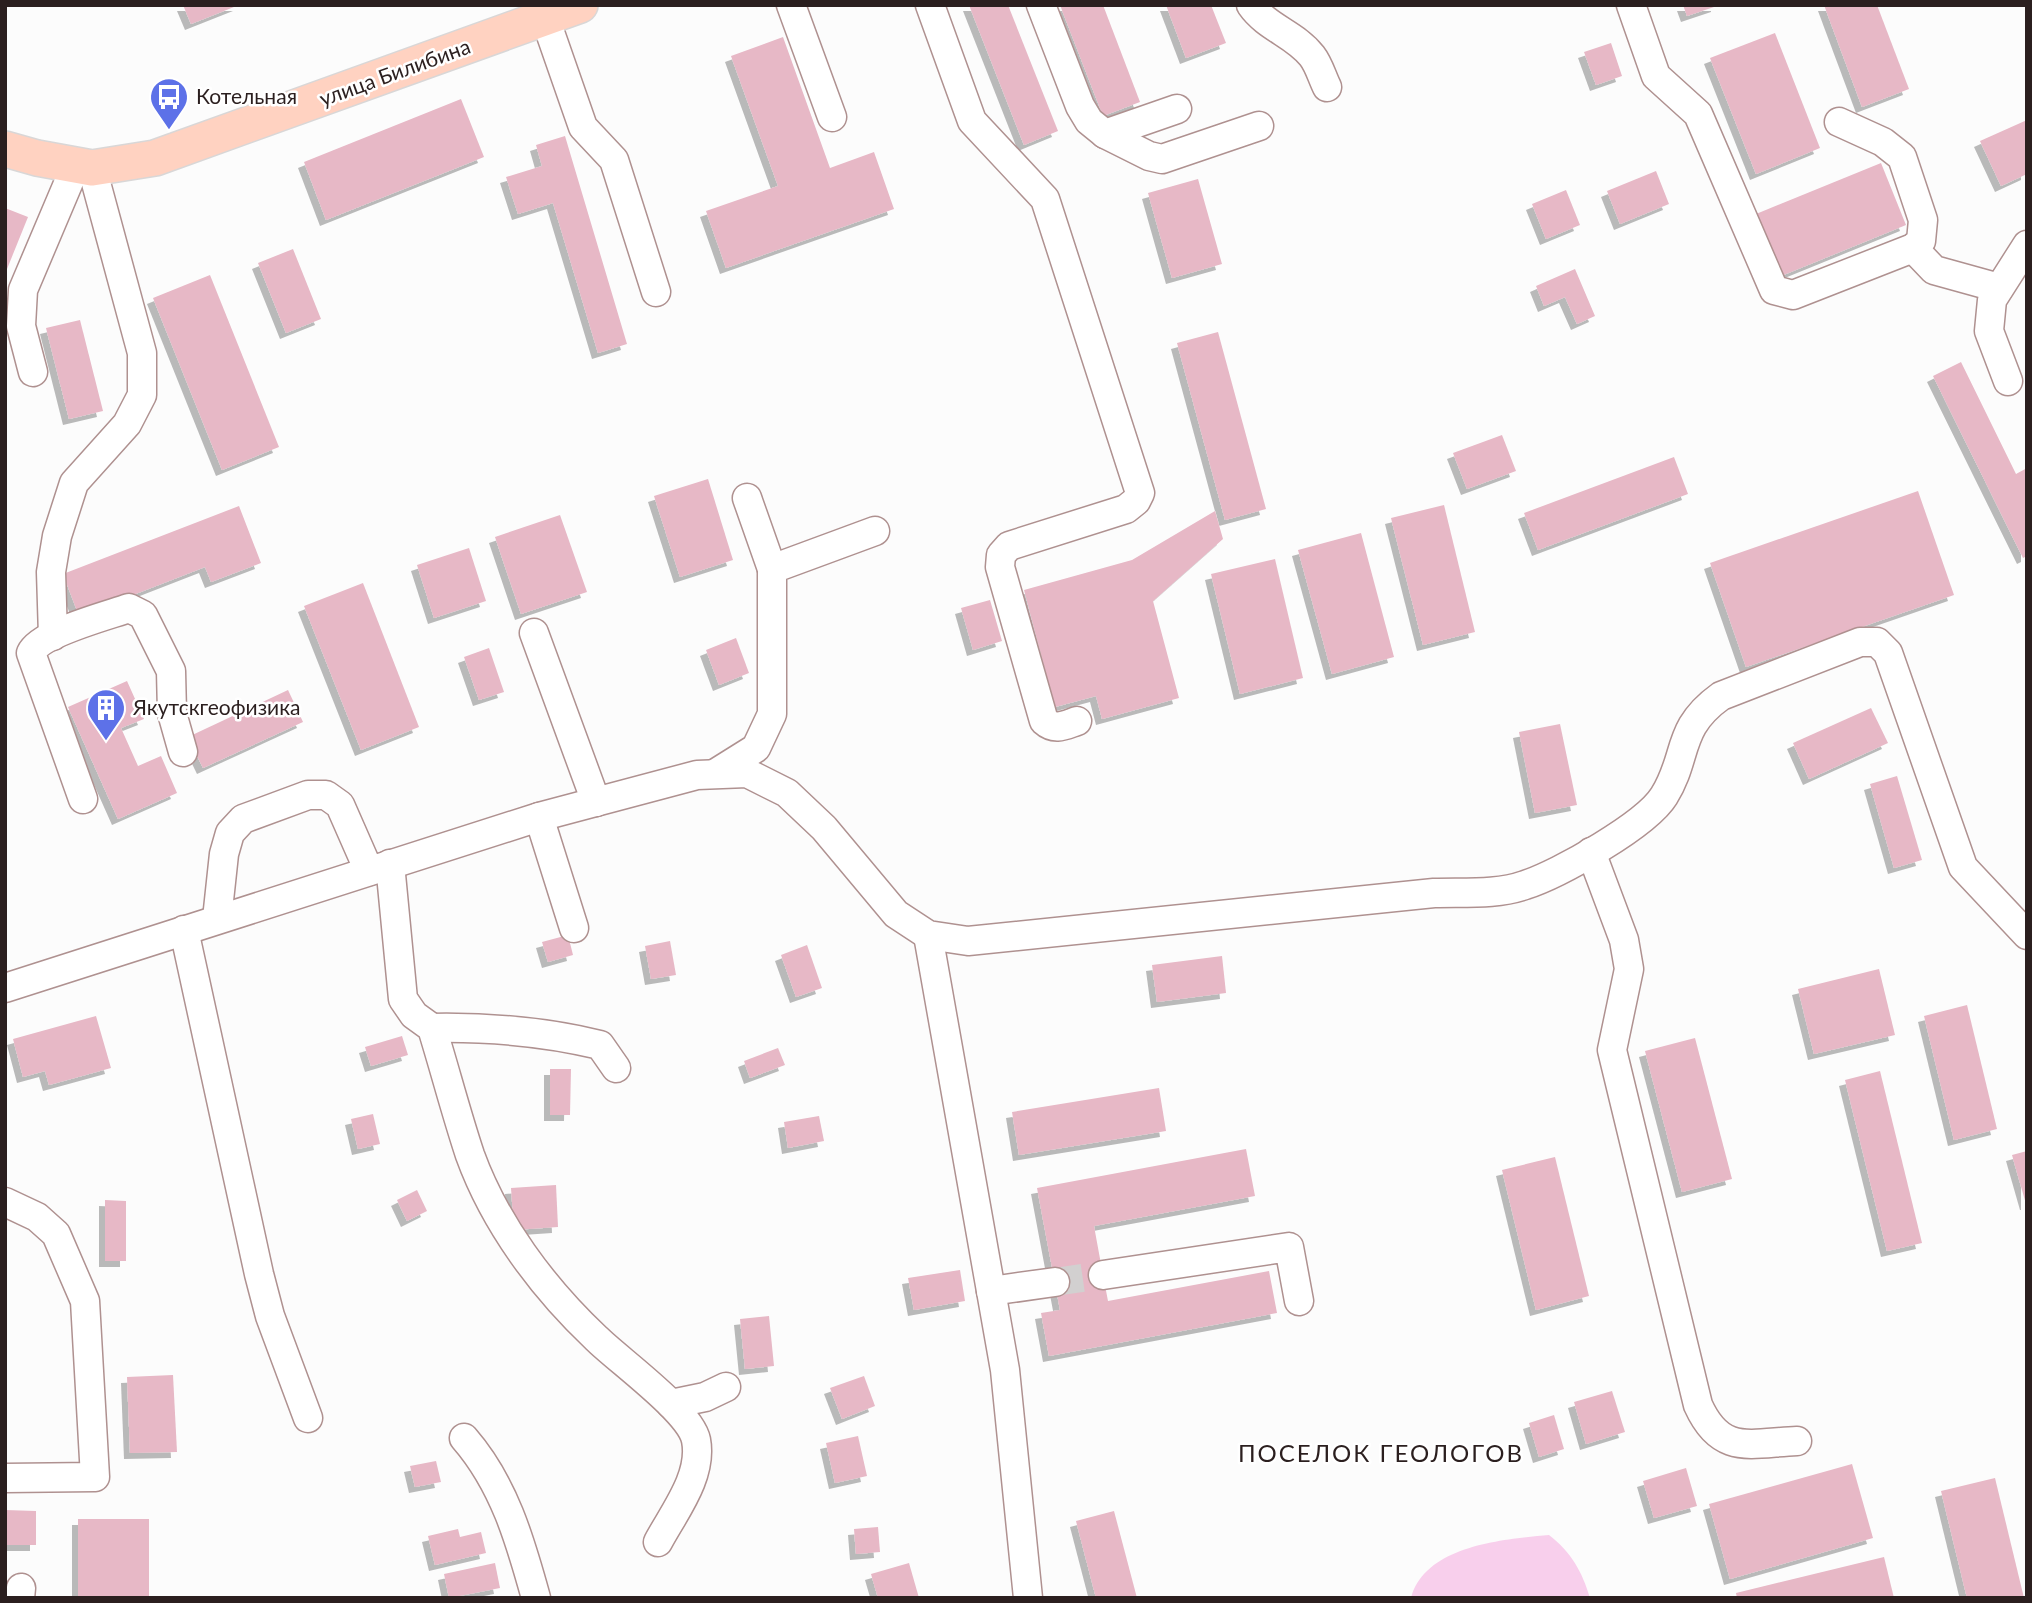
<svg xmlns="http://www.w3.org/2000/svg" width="2032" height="1603" viewBox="0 0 2032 1603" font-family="Lato,sans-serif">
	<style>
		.water { fill: #f8cfec }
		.building { fill: #e7b8c6; filter: url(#shadow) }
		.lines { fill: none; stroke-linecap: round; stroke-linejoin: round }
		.minor-tunnel { stroke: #d2d0d0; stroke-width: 28; stroke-dasharray: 28 14; stroke-linecap: butt }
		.minor-casing { stroke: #af9190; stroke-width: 31 }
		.major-casing { stroke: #d9d7d7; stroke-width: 38 }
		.minor { stroke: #fff; stroke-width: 28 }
		.major { stroke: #ffd2c1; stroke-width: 35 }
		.labels { text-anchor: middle; stroke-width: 5; stroke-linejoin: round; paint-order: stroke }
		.street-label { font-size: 21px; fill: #2b1f1f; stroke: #fff }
		.poi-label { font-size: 21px; fill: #2b1f1f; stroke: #fff; text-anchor: start }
		.quarter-label { font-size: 24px; letter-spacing: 2px; fill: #2b1f1f; stroke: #fff }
	</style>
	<defs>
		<filter id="shadow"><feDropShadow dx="-6" dy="6" stdDeviation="0" flood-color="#0004"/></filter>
	</defs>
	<rect width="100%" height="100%" fill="#fcfcfc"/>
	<path class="water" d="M1549,1535C1571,1552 1582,1571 1590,1598H1411C1425,1545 1505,1539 1549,1535Z"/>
	<g class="building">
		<path d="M183,5H239L191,24Z"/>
		<path d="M969,5H1008L1058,131L1024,145Z"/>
		<path d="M1060,5H1103L1140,102L1103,116Z"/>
		<path d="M1166,5H1211L1226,43L1186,58Z"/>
		<path d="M1683,5H1717V6L1687,16Z"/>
		<path d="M1824,5H1877L1909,89L1862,107Z"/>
		<path d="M1775,33L1820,148L1756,174L1710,58Z"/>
		<path d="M783,37L830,168L874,152L894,209L726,268L706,211L778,186L731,56Z"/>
		<path d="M1611,43L1622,76L1596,85L1584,52Z"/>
		<path d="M461,99L484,157L326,220L304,162Z"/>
		<path d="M2027,120V174L2001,186L1980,141Z"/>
		<path d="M565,136L627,344L598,353L553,203L518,214L506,177L542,166L536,145Z"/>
		<path d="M1881,163L1906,225L1781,276L1756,214Z"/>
		<path d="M1656,171L1669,204L1620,224L1607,191Z"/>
		<path d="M1198,179L1222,264L1172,278L1148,193Z"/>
		<path d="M1566,190L1580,225L1546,239L1532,204Z"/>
		<path d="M5,208L28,217L5,274Z"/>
		<path d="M293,249L321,319L286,333L258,263Z"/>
		<path d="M1575,269L1595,316L1577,324L1565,297L1544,306L1536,286Z"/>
		<path d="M210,275L279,447L222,470L153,298Z"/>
		<path d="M80,320L103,411L69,419L46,328Z"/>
		<path d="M1218,332L1266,509L1225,520L1177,343Z"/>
		<path d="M1961,362L2016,474L2027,468V556L2023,558L1933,376Z"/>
		<path d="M1502,435L1516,471L1467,489L1453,453Z"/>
		<path d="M1674,457L1688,494L1538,550L1524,513Z"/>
		<path d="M708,479L733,560L680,577L654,496Z"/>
		<path d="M1918,491L1954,595L1746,667L1710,563Z"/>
		<path d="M1444,505L1475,632L1423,645L1391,518Z"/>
		<path d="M239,506L261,563L211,582L205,567L79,616L63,574Z"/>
		<path d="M1215,511L1223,539L1153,601L1179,698L1102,719L1096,696L1055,707L1024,590L1132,560Z"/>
		<path d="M560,515L587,592L521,614L495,537Z"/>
		<path d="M1361,533L1394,657L1332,674L1298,550Z"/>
		<path d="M469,548L486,601L434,618L417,565Z"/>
		<path d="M1275,559L1303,678L1240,694L1211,574Z"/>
		<path d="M363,583L419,727L361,750L304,606Z"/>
		<path d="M990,600L1002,641L973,650L961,608Z"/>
		<path d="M736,638L749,673L719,685L706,650Z"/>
		<path d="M489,648L504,692L479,700L464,657Z"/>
		<path d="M127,681L144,719L121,728L138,766L161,756L177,793L118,819L68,707Z"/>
		<path d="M288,690L303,722L203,768L188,737Z"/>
		<path d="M1871,708L1888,743L1809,779L1793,743Z"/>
		<path d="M1560,724L1577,805L1535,813L1519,732Z"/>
		<path d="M1897,776L1922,860L1894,868L1870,784Z"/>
		<path d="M568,935L573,955L548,962L542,942Z"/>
		<path d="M670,941L676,975L651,979L645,946Z"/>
		<path d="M807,945L822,988L796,997L781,955Z"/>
		<path d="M1222,956L1226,993L1157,1002L1152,965Z"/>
		<path d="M1879,969L1895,1035L1814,1054L1798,989Z"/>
		<path d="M1967,1005L1997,1129L1954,1140L1924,1016Z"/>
		<path d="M96,1016L111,1068L49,1085L45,1071L23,1077L13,1039Z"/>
		<path d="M402,1036L408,1055L371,1066L365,1047Z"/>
		<path d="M1695,1038L1732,1179L1682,1192L1645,1051Z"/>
		<path d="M778,1048L785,1065L750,1078L744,1061Z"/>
		<path d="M550,1069H571L570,1115H550Z"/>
		<path d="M1880,1071L1922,1243L1887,1251L1845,1080Z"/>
		<path d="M1159,1088L1166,1131L1019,1155L1012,1112Z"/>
		<path d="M373,1114L380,1144L358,1149L351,1119Z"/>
		<path d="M819,1116L824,1141L788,1148L784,1122Z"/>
		<path d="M1246,1149L1255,1196L1094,1226L1103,1275L1108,1301L1269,1271L1277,1313L1049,1356L1041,1313L1060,1310L1037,1188Z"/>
		<path d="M2027,1151V1204H2026L2012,1155Z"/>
		<path d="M1555,1157L1589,1296L1536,1310L1502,1170Z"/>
		<path d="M556,1185L558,1227L514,1230L511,1188Z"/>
		<path d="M417,1190L427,1211L407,1221L397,1200Z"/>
		<path d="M105,1200L126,1201V1261H105Z"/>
		<path d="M960,1270L965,1301L914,1310L908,1278Z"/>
		<path d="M769,1316L774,1366L745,1369L740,1319Z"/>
		<path d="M173,1375L177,1452L130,1453L127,1377Z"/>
		<path d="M864,1376L875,1406L842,1419L830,1388Z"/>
		<path d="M1612,1391L1625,1432L1586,1444L1574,1402Z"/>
		<path d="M1554,1415L1564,1449L1539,1457L1529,1423Z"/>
		<path d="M858,1436L867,1476L835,1483L826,1443Z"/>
		<path d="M436,1461L441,1482L415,1487L410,1466Z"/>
		<path d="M1852,1464L1873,1538L1730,1579L1709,1504Z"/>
		<path d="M1686,1468L1697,1506L1654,1518L1643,1481Z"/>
		<path d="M1995,1478L2024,1598H1967L1941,1491Z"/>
		<path d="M5,1510L36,1511V1545H5Z"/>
		<path d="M1114,1511L1137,1598H1096L1076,1521Z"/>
		<rect x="78" y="1519" width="71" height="79"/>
		<path d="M878,1527L880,1552L856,1554L854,1529Z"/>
		<path d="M458,1529L460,1537L481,1532L486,1553L435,1565L428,1536Z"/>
		<path d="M1884,1557L1894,1598H1737L1736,1593Z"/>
		<path d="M495,1563L500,1588L449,1598L444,1574Z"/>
		<path d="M909,1563L919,1598H878L871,1574Z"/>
	</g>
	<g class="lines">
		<path class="minor-tunnel" d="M1055,1282L1103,1275"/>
		<defs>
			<g id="minor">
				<path d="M791,5L832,117"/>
				<path d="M930,5L972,121L1045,199L1140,493L1136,501L1126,509L1009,546L1001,555L1000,567L1044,721C1055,731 1065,725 1077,721"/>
				<path d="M1041,5L1080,106L1089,121L1105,134L1177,109"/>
				<path d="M1251,5C1267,28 1295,34 1312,56C1319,65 1322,77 1327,87"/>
				<path d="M1631,5L1656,76L1698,114L1774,290L1793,295L1913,248L1921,241L1923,220L1902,157L1883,142L1839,122"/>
				<path d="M545,18L583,127L614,160L656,292"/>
				<path d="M1105,134L1149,156L1162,159L1259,126"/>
				<path d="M1913,248L1934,270L1999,288"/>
				<path d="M33,372L21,326L23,290L76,165"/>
				<path d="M2008,381L1989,331L1992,300L2027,245"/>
				<path d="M747,498L772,569"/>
				<path d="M534,633L596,802"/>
				<path d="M53,636L51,572L57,536L74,483L127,424L142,395V353L92,168"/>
				<path d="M716,773L756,748L772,714V569L875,531"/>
				<path d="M83,799L31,653C40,633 106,616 129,608L143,615L171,671L172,713L183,752"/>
				<path d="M539,817L574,928"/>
				<path d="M1591,852L1624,940L1629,969L1612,1050L1698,1405C1721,1456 1750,1443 1797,1441"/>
				<path d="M390,864L403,999L414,1015L432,1028C445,1070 456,1113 470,1155C495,1224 543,1288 596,1338C618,1360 690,1411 696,1440C703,1476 674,1512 658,1542"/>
				<path d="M217,919L224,854L230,833L243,819L308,795H326L340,805L369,871"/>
				<path d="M184,930L259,1274L270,1316L308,1418"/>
				<path d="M928,935L1005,1370L1028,1598"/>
				<path d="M5,988L539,817L697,775L747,773L787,793L824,828L896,914L928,935L968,941L1434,893C1464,892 1497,895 1525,885C1559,874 1646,825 1664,796C1689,756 1675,729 1721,696L1860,642H1877L1888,653L1963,867L2027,935"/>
				<path d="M432,1028C490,1027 543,1031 600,1045L616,1068"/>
				<path d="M5,1202L37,1217L56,1234L85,1301L95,1477L5,1478"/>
				<path d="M1103,1275L1289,1247L1299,1301"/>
				<path d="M991,1291L1055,1282"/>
				<path d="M671,1404L705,1397L726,1387"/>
				<path d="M464,1438C504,1484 520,1540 536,1598"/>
				<path d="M20,1598L21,1588"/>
			</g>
			<path id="major" d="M5,149L37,158L92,168L155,158L580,5"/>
		</defs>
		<use href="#minor" class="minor-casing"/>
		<use href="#major" class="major-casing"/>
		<use href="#minor" class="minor"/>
		<use href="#major" class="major"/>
	</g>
	<defs>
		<symbol id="bus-pin" viewBox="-11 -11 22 30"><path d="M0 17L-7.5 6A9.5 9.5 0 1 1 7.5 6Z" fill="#5d71e8" stroke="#fff"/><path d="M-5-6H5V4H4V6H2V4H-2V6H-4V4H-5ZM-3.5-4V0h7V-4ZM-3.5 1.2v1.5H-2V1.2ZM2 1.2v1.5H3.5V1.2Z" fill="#fff"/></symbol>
		<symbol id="building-pin" viewBox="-11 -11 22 30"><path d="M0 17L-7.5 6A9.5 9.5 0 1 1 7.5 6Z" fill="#5d71e8" stroke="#fff"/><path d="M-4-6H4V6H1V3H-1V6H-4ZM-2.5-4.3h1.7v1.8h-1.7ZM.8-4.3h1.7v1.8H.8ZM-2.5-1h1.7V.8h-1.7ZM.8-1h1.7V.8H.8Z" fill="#fff"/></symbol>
	</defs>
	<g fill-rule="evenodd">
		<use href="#bus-pin" x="147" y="75" width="44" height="60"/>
		<use href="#building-pin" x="84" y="686" width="44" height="60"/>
	</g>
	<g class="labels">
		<g class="street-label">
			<text transform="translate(395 73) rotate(-20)" y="7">улица Билибина</text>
		</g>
		<g class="poi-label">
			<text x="196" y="104">Котельная</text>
			<text x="133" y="715">Якутскгеофизика</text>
		</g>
		<g class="quarter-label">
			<text x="1381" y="1462">ПОСЕЛОК ГЕОЛОГОВ</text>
		</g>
	</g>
	<rect width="2032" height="1603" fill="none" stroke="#2b1f1f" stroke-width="14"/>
</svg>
